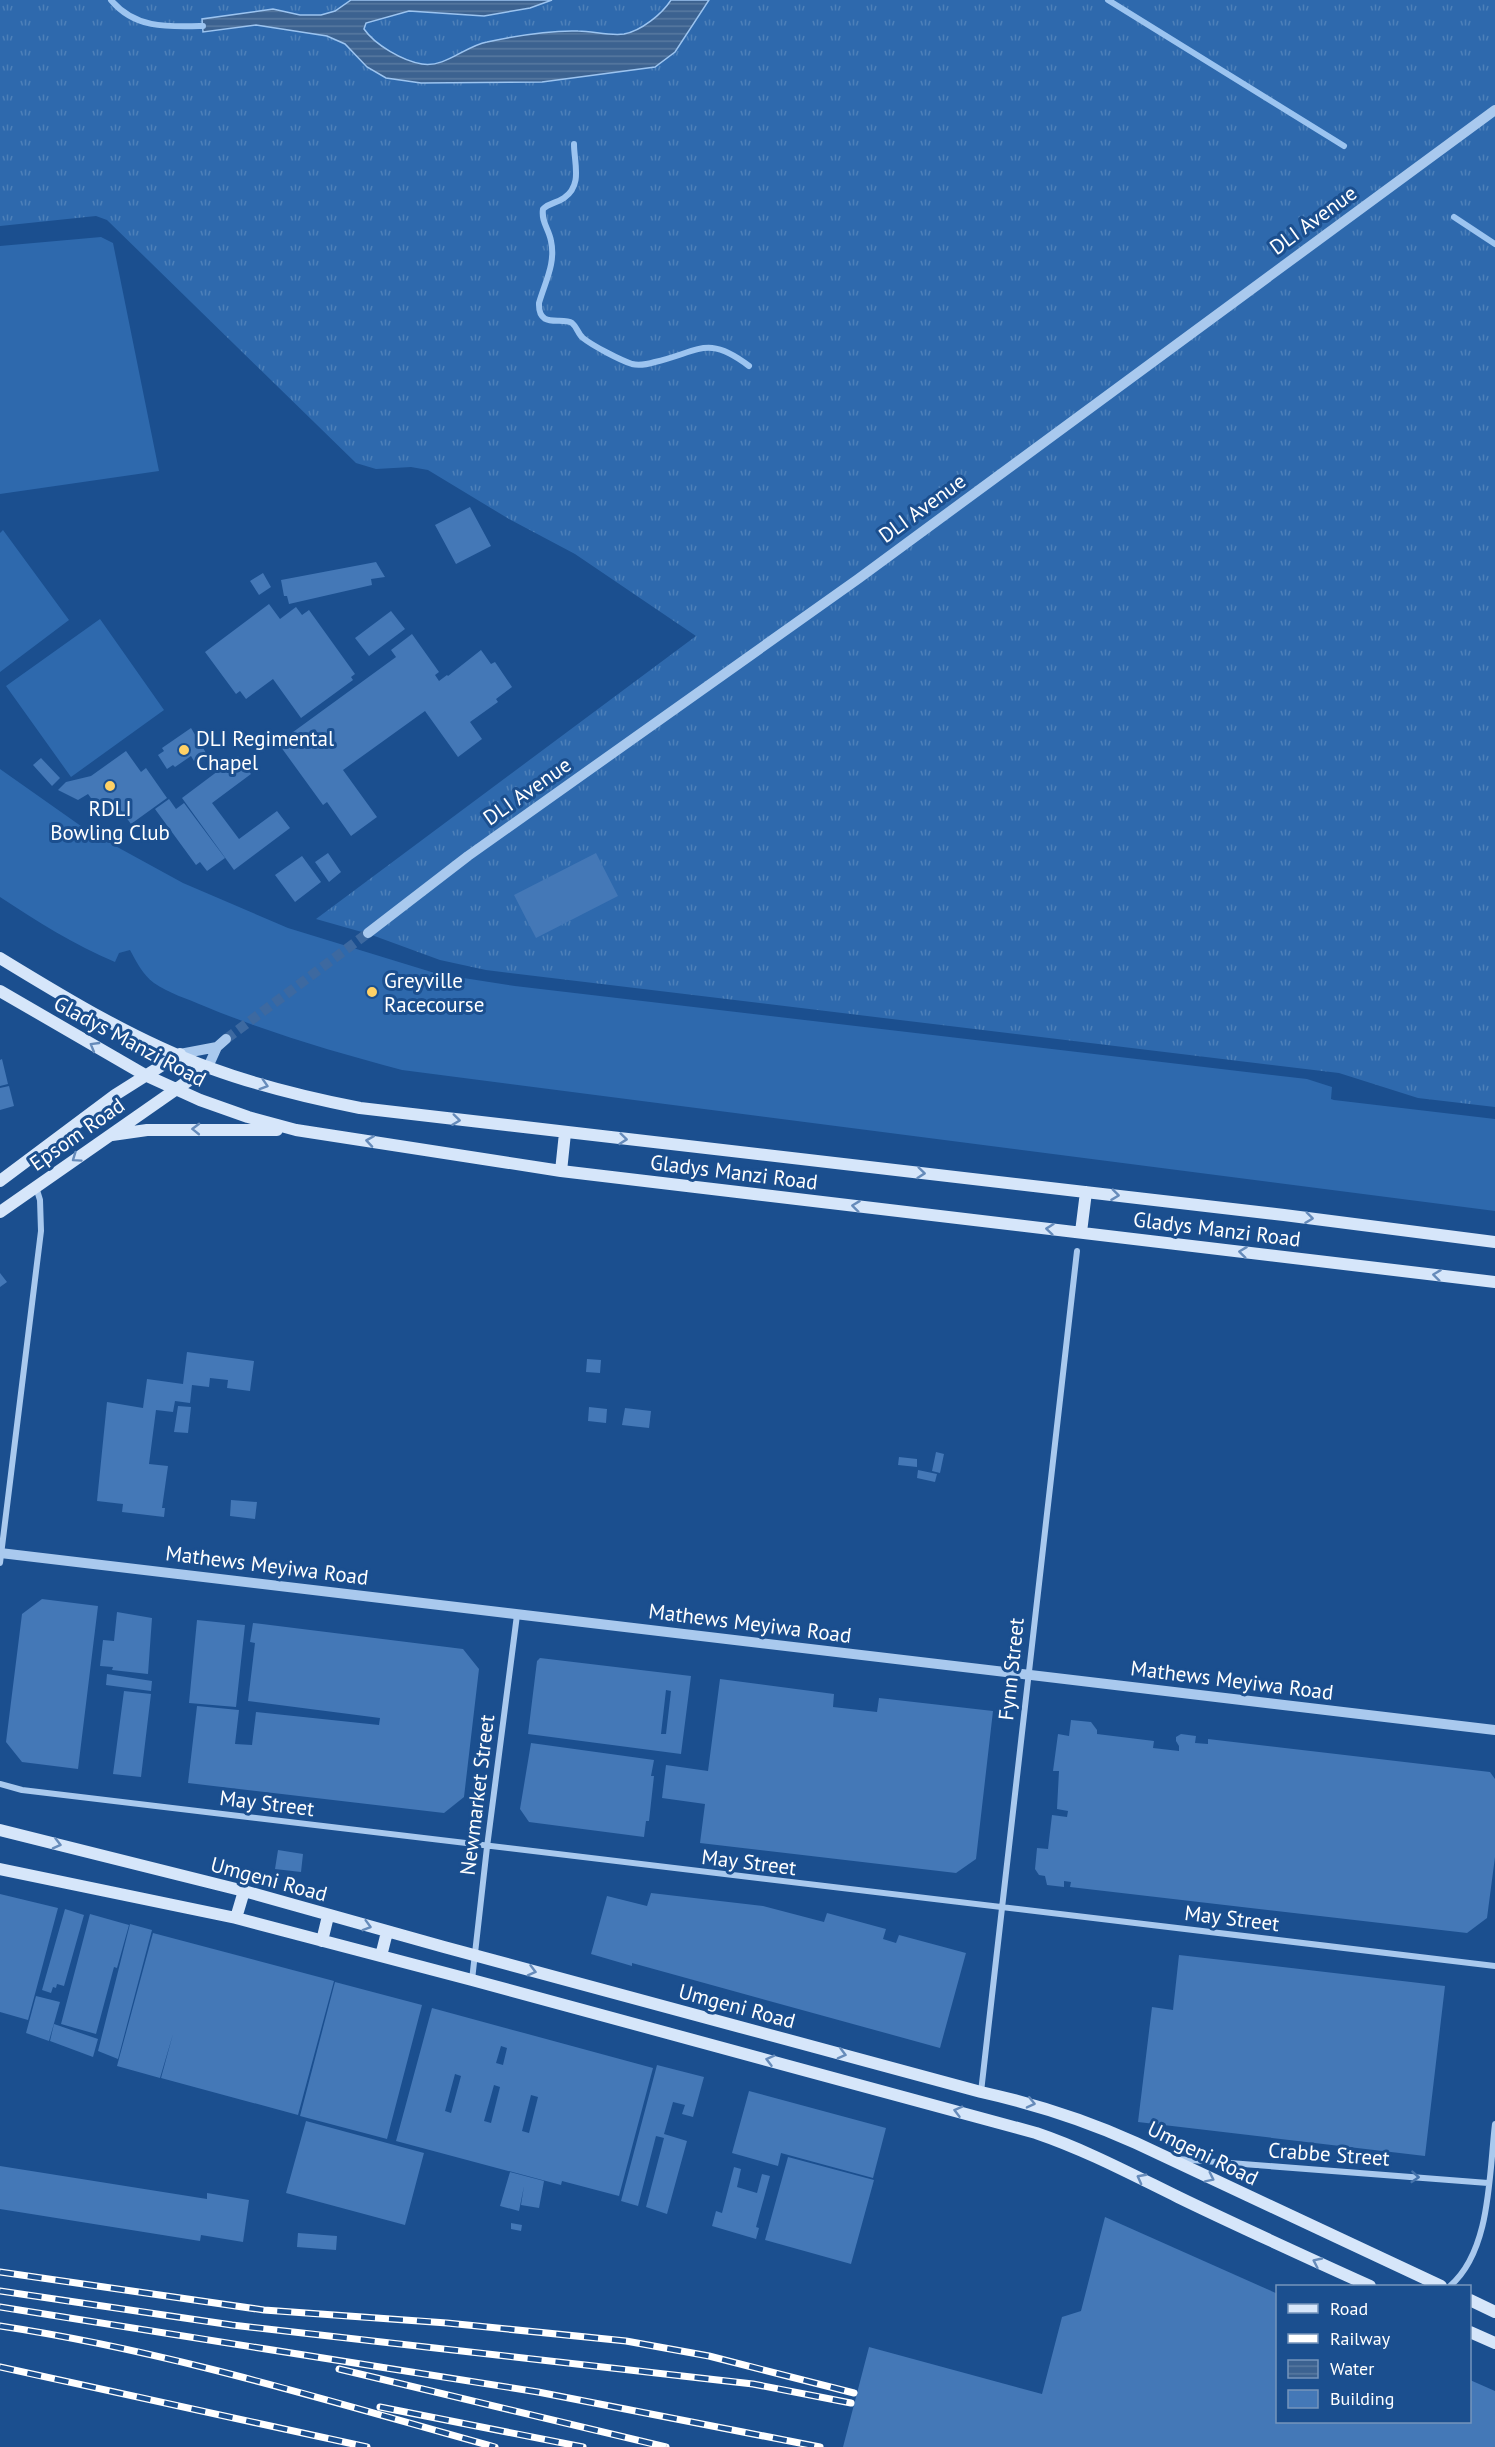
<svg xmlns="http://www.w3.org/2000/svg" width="1495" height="2447" font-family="'PT Sans',sans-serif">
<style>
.grass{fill:url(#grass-tufts)}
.garden{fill:#2e69ad}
.water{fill:url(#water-rules);stroke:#9cc4f0;stroke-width:1.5}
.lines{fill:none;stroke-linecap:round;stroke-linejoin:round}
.stream{stroke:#9cc4f0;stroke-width:6}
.building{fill:#4478b7;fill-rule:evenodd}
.tertiary-tunnel{stroke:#3d69a0;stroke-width:10;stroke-dasharray:10 5;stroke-linecap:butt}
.minor{stroke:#a9c9ee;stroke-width:6}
.tertiary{stroke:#a9c9ee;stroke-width:10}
.secondary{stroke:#d6e6fa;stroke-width:12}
.rail-casing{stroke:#fff;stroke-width:7}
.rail{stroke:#1b4f8f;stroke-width:4.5;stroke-dasharray:14;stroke-linecap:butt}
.oneway{stroke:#668bba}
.oneway2{stroke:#4674ac}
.poi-dot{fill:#ffd166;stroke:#1b4f8f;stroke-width:2}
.labels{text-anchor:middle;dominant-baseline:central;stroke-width:6;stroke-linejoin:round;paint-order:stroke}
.street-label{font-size:21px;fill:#fff;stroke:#1b4f8f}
.poi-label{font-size:21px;fill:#fff;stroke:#1b4f8f;text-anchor:start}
</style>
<defs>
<pattern id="grass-tufts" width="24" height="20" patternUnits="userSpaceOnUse" patternTransform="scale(1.5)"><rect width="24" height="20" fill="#2e69ad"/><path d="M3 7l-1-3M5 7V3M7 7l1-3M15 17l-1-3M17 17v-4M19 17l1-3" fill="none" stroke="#4d80b9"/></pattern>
<pattern id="water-rules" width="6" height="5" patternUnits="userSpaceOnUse" patternTransform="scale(1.5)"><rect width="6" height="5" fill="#3c6290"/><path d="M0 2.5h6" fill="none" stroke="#597aa1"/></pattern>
</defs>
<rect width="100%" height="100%" fill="#1b4f8f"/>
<!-- grass -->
<path class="grass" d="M0,0H1495V1107L1418,1098L1339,1073L486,970L440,960L369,934L316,919L696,636L575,554L509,519L428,470L411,467L376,469L356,463L107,220L96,216L0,226Z"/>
<!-- garden -->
<path class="garden" d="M101,237L113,243L159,471L0,494V246Z
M3,530L69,620L0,672V533Z
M100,619L164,710L71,777L6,686Z
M0,769L88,831L183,883L288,928L438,974L515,986L1307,1079L1332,1087L1331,1099L1334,1100L1495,1119V1211L402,1070C335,1052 269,1033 204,1006C188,999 168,993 154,983C143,975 136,961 130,950L119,953L115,962C74,945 37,921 0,897Z"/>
<!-- water -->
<path class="water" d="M351,0H552L530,8L484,16L409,11L366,23L364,29C375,45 403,61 422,64C445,68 465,46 487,42C515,36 548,30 578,31C593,31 609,36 624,34C641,31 662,14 671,0H709L675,52L655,67L542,82L421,83L386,78L367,67L345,44L327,36L256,25L203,32L202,19L273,9L300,15H321L335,11Z"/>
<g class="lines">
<!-- stream -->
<path class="stream" d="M111,0C135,29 168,27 203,26
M1108,0L1344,146
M574,144C574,163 583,185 564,198C557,203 549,203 543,209C541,222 549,229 551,241C556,263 545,282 539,303C538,330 562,316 572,323C577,327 578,334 583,338C593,346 620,360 632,364C640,366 648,364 655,362C699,352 707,334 749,366
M1454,217L1495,244"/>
</g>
<!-- building -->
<path class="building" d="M470,507L491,546L456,564L435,525Z
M376,562L385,577L371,579L372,585L289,604L287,596H284L281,580Z
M263,573L271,587L259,595L250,581Z
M269,604L280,619L296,607L302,615L309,610L355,674L351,677L353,680L301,718L273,679L246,699L240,691L236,694L205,652Z
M391,611L405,629L369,656L355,638Z
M412,634L439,672L435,675L439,681L447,675L448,676L481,650L491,664L495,662L512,687L496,699L498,702L470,722L482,739L458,757L425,711L343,770L377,817L351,836L327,802L323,805L278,743L396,657L391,650Z
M191,728L206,753L194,761L191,756L175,767L173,765L167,769L158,755L164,751L162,748Z
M126,751L141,772L146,768L167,798L131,824L115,802L101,812L88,794L78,800L58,790L66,782L91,776Z
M238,756L251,774L212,803L239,839L277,811L290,828L234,870L182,798Z
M41,758L60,778L52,786L33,765Z
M169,799L176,809L184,803L225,858L207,871L200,862L196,865L155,809Z
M328,853L341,872L329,882L315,862Z
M596,853L618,896L536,938L514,895Z
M302,856L321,882L295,902L275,875Z
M2,1059L8,1084L0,1086V1060Z
M9,1086L14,1106L0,1110V1088Z
M0,1273L7,1282L0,1287Z
M187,1352L254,1361L250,1391L227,1388L228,1380L210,1378L209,1387L192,1385L190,1403L175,1401L173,1412L156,1410L149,1464L168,1466L162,1508H165L164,1517L122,1512L123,1504L97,1501L107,1402L143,1408L147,1379L183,1384Z
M587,1359L601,1360L600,1373L586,1372Z
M178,1406L191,1407L188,1433L174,1432Z
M589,1407L607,1409L606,1423L588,1421Z
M625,1408L651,1411L649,1428L622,1425Z
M936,1452L944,1454L940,1473L932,1471Z
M899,1457L917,1459V1467L898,1465Z
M918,1470L937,1474L935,1482L917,1478Z
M231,1500L257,1502L255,1519L230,1516Z
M42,1599L98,1606L78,1769L22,1762L6,1742L22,1614Z
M117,1612L152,1618L148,1674L112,1670L113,1667L100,1666L103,1640L114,1641Z
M197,1620L245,1625L236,1707L189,1703Z
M253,1623L463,1649L479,1669L464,1797L444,1813L188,1783L197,1706L239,1710L235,1744L252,1745L256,1712L379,1725L380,1718L248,1701L255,1643L250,1642Z
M540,1658L691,1676L681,1754L528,1734L537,1661ZM666,1690L671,1691L666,1734H661Z
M107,1674L152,1681L151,1691L106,1685Z
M720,1679L834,1694L833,1707L877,1712L879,1698L993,1711L976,1859L956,1873L700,1843L705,1804L662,1798L666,1765L708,1771Z
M124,1691L151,1694L141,1777L113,1774Z
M1071,1720L1091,1722L1097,1730V1734L1154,1741L1153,1748L1179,1751V1746L1176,1741V1737L1181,1734L1196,1736L1195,1743L1208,1744V1739L1490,1772L1495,1779V1857L1487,1918L1467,1933L1070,1887L1071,1882L1064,1881V1887L1047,1885L1045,1876L1039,1875L1035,1869L1037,1848L1048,1849L1052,1815L1067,1817L1068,1811L1057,1809L1059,1771H1053L1058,1734L1069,1736Z
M531,1743L654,1760L651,1776H654L649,1821H646L644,1837L529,1822L520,1809Z
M278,1850L303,1854L301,1872L275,1869Z
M651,1893L763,1906L824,1922L827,1913L886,1929L883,1939L896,1943L899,1935L966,1953L940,2048L632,1963V1966L591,1954L607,1896L647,1906Z
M0,1894L58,1908L28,2020L0,2012Z
M65,1909L84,1915L64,1986L57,1984L56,1988L53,1987L51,1993L42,1990Z
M90,1914L129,1925L117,1968L114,1967L96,2034L61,2024Z
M130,1924L152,1930L118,2059L98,2051Z
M153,1933L334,1981L298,2115L161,2078L173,2034L160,2078L117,2066Z
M1179,1955L1445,1986L1425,2156L1138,2122L1152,2007L1173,2010Z
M335,1982L422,2005L387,2139L300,2116Z
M36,1996L60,2002L49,2041L26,2033Z
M432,2008L653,2068L619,2196L562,2181L561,2185L396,2141ZM501,2046L507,2048L503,2065L496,2063ZM455,2074L461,2076L451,2113L445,2111ZM494,2085L500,2087L491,2123L484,2121ZM531,2095L538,2097L529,2133L522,2131Z
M54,2024L98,2039L93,2057L50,2041Z
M657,2065L704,2077L693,2117L682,2114L685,2105L673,2102L664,2134L687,2141L667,2214L646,2207L664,2138L656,2136L638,2206L621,2201Z
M749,2091L886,2128L873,2178L781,2153L778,2166L732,2153Z
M306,2121L424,2153L405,2225L286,2193Z
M788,2157L874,2180L851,2264L765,2240Z
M0,2166L207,2199V2193L249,2200L243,2242L201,2235L200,2241L0,2209Z
M734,2167L741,2169L737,2187L757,2193L762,2174L770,2176L756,2227L759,2228L756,2239L712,2226L716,2211L722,2213Z
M510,2172L544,2181L539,2208L521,2205L524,2186L519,2211L500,2206Z
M1105,2217L1278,2294V2422H1470V2380L1495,2391V2447H843L869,2347L1042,2394L1062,2317L1081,2311Z
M511,2223L522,2225L521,2231L511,2229Z
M298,2233L337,2236L336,2250L297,2247Z"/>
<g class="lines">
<!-- tertiary-tunnel -->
<path class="tertiary-tunnel" d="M226,1039L368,933"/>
<!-- minor -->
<path class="minor" d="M0,1563L41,1231L40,1200L36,1187
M0,1784L22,1790L1495,1966
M472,1980L487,1847L517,1615
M981,2092L1077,1251
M1178,2159L1488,2183
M1450,2286C1491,2251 1489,2174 1495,2124"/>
<!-- tertiary -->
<path class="tertiary" d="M368,933L468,856L858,579L1495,110
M180,1054L217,1047
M208,1067L217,1047L226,1039
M0,1553L1495,1730"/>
<!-- secondary -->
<path class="secondary" d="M0,958C67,999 136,1041 210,1068C259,1086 309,1098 360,1108L1284,1215L1495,1242
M0,991L145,1075L200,1100L248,1117L296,1130L561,1171L1495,1282
M112,1135L147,1130H277
M561,1171L565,1133
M0,1181L115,1095L180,1054
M0,1212L208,1067
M1081,1232L1086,1192
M0,1830L244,1891L444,1947L981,2092C1035,2104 1085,2120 1136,2143L1441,2286
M0,1869L236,1918L472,1980L1036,2133C1086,2150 1131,2174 1178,2197C1242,2228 1306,2257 1370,2286
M236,1918L244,1891
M322,1941L328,1916
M381,1956L387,1932
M1470,2300L1495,2312
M1470,2332L1495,2343"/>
<defs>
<path id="rail" d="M0,2272L264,2310L447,2323L626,2341L709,2356L854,2393
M0,2291L232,2325L753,2384L851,2403
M0,2307L538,2392L820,2447
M0,2326C168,2351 332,2402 495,2447
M0,2367L367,2447
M339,2369L666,2447
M380,2407L583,2447"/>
</defs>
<!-- rail casing -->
<use href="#rail" class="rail-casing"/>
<!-- rail -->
<use href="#rail" class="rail"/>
</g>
<!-- one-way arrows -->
<defs><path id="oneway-chevron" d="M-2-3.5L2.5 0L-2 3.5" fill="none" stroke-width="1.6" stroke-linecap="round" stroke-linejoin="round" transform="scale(1.5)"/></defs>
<g class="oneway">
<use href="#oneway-chevron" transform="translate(94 1046) rotate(-150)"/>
<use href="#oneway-chevron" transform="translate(264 1085) rotate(17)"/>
<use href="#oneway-chevron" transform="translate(456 1120) rotate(7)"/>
<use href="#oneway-chevron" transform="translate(196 1129) rotate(-179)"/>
<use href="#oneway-chevron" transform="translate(623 1139) rotate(6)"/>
<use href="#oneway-chevron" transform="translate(370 1141) rotate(-171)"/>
<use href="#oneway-chevron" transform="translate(76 1158) rotate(145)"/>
<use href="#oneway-chevron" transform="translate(921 1173) rotate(6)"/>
<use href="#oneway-chevron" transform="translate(1115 1195) rotate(7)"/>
<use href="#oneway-chevron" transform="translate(856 1206) rotate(-173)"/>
<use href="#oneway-chevron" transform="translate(1309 1218) rotate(7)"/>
<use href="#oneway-chevron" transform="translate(1050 1229) rotate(-174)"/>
<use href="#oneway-chevron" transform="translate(1243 1252) rotate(-173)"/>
<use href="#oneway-chevron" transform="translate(1437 1275) rotate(-173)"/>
<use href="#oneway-chevron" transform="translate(57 1844) rotate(14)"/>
<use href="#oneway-chevron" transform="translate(367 1926) rotate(16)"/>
<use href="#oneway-chevron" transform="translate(532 1971) rotate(15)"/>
<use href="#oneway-chevron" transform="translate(842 2054) rotate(15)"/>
<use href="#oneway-chevron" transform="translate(770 2060) rotate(-165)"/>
<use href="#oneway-chevron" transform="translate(1031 2103) rotate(13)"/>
<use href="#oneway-chevron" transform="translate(958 2111) rotate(-165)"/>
<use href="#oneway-chevron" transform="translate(1141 2178) rotate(-152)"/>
<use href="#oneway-chevron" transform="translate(1210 2178) rotate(26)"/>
<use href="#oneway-chevron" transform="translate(1317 2262) rotate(-155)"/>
</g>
<use class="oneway2" href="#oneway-chevron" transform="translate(1415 2177) rotate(4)"/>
<!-- markers -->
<g class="poi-dot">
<circle cx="184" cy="750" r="6"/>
<circle cx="110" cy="786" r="6"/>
<circle cx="372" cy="992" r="6"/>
</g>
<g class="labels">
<!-- street labels -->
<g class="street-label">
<text transform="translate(1313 220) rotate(-36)">DLI Avenue</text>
<text transform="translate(922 508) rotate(-36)">DLI Avenue</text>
<text transform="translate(527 791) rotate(-35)">DLI Avenue</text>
<text transform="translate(130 1041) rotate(28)">Gladys Manzi Road</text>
<text transform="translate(77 1134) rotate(-35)">Epsom Road</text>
<text transform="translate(734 1172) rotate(7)">Gladys Manzi Road</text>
<text transform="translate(1217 1229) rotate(7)">Gladys Manzi Road</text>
<text transform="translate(267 1565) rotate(7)">Mathews Meyiwa Road</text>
<text transform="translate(750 1623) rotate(7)">Mathews Meyiwa Road</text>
<text transform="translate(1011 1669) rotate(-84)">Fynn Street</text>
<text transform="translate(1232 1680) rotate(7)">Mathews Meyiwa Road</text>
<text transform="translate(477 1795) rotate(-83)">Newmarket Street</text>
<text transform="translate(267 1803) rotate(7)">May Street</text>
<text transform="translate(749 1862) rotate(7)">May Street</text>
<text transform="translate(269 1879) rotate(15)">Umgeni Road</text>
<text transform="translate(1232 1918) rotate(7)">May Street</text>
<text transform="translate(737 2006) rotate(15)">Umgeni Road</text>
<text transform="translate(1203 2153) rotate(26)">Umgeni Road</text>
<text transform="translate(1329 2154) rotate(4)">Crabbe Street</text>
</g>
<!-- poi labels -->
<g class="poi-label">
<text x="196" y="738">DLI Regimental<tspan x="196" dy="24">Chapel</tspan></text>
<text x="110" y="808" text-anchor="middle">RDLI<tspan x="110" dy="24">Bowling Club</tspan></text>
<text x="384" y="980">Greyville<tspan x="384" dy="24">Racecourse</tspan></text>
</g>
</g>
<!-- legend -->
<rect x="1276" y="2285" width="195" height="138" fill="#1b4f8f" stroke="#7695bc" stroke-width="1.5"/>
<rect x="1288" y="2304" width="30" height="9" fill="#d6e6fa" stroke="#7695bc" stroke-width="1.5"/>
<text x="1330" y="2315" font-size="18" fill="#ffffff">Road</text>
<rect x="1288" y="2334" width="30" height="9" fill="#ffffff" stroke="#7695bc" stroke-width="1.5"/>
<text x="1330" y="2345" font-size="18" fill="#ffffff">Railway</text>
<rect x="1288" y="2360" width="30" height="18" fill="url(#water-rules)" stroke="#7695bc" stroke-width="1.5"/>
<text x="1330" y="2375" font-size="18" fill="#ffffff">Water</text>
<rect x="1288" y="2390" width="30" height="18" fill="#4478b7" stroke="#7695bc" stroke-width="1.5"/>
<text x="1330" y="2405" font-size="18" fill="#ffffff">Building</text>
</svg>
